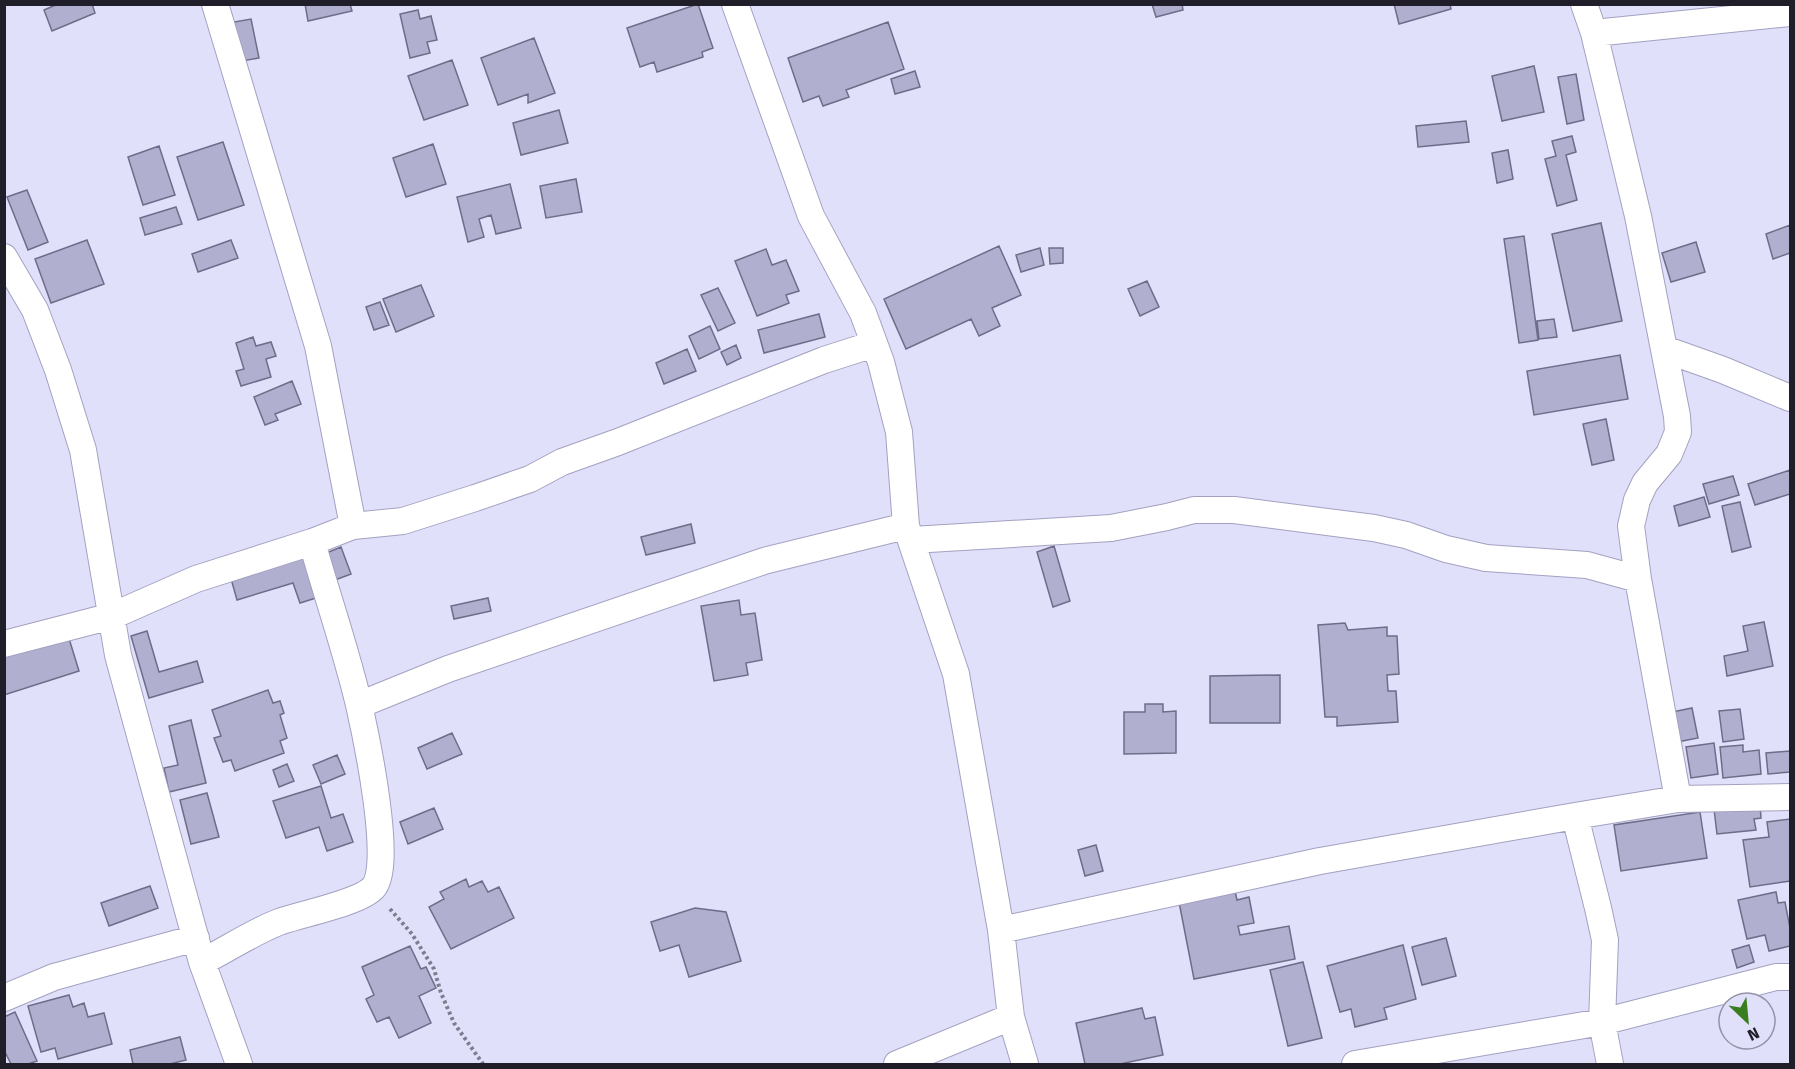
<svg xmlns="http://www.w3.org/2000/svg" width="1795" height="1069" font-family="'Fira Sans',sans-serif">
<style>
.building{fill:#b1afcf;stroke:#6f6c89;stroke-width:1.5}
.lines{fill:none;stroke-linecap:round;stroke-linejoin:round}
.street-casing{stroke:#a3a1c1;stroke-width:28}
.path{stroke:#7e7d8f;stroke-width:4;stroke-dasharray:3 3;stroke-linecap:butt}
.street{stroke:#fff;stroke-width:26}
</style>
<rect width="100%" height="100%" fill="#e1e0fa"/>
<!-- building -->
<path class="building" d="M58,4H92L95,13L52,31L44,10Z
M305,4H350L352,11L308,21Z
M698,4L713,48L702,52L703,57L657,72L654,62L640,67L627,28Z
M1152,4H1182L1183,10L1156,17Z
M1394,4H1450L1451,9L1399,24Z
M418,10L420,19L431,16L437,40L427,42L430,53L410,58L400,14Z
M251,19L259,58L242,61L234,22Z
M888,22L904,69L846,90L849,97L823,106L819,96L803,102L788,58Z
M534,38L555,93L528,103V94L498,105L481,58Z
M452,60L468,105L424,120L408,76Z
M1534,66L1544,112L1502,121L1492,76Z
M915,71L920,87L895,94L891,79Z
M1576,74L1584,120L1567,124L1558,77Z
M559,110L568,143L521,155L513,123Z
M1466,121L1469,142L1418,147L1416,126Z
M1572,136L1576,152L1566,155L1577,200L1557,206L1545,159L1556,156L1552,141Z
M223,142L244,205L198,220L177,157Z
M433,144L446,184L406,197L393,158Z
M159,146L175,195L143,205L128,157Z
M1508,150L1513,179L1497,183L1492,153Z
M576,179L582,212L546,218L540,186Z
M510,184L521,228L496,234L491,215L479,219L484,237L468,242L457,197Z
M27,190L48,242L28,250L7,197Z
M176,207L182,224L145,235L140,218Z
M1601,223L1622,321L1573,331L1552,234Z
M1790,225V253L1773,259L1766,234Z
M1524,236L1538,340L1519,343L1504,239Z
M87,240L104,284L51,303L35,259Z
M231,240L238,258L198,272L192,254Z
M1696,242L1705,272L1671,282L1662,253Z
M999,246L1021,295L992,308L1000,326L979,336L971,319L906,349L884,299Z
M1040,248L1044,265L1021,272L1016,255Z
M1049,248H1063V263L1050,264Z
M766,249L772,265L786,260L799,291L786,295L789,303L757,316L735,261Z
M1147,281L1159,307L1140,316L1128,289Z
M421,285L434,316L396,332L383,299Z
M718,288L735,323L718,331L701,295Z
M380,302L389,325L374,330L366,307Z
M819,314L825,337L764,353L758,330Z
M1554,319L1557,337L1539,339L1537,321Z
M710,326L720,349L699,359L689,336Z
M253,337L256,346L271,342L276,356L266,359L271,377L241,386L236,371L244,369L236,343Z
M736,345L741,358L727,365L721,352Z
M687,349L696,371L664,384L656,363Z
M1620,355L1628,399L1534,415L1527,371Z
M292,381L301,404L275,414L278,420L265,425L254,397Z
M1606,419L1614,460L1592,465L1583,424Z
M1790,470V494L1755,505L1748,484Z
M1733,476L1739,495L1709,504L1703,484Z
M1704,497L1710,517L1679,526L1674,506Z
M1740,502L1751,547L1732,552L1722,506Z
M691,524L695,543L646,555L641,537Z
M1054,546L1070,601L1053,607L1037,552Z
M341,547L351,574L335,580L324,554Z
M302,553L316,598L300,603L293,583L237,600L230,575Z
M488,598L491,611L454,619L451,606Z
M739,600L741,615L755,613L762,660L746,663L748,675L714,681L701,606Z
M1764,622L1773,666L1727,676L1724,656L1748,651L1743,626Z
M1345,623L1348,630L1387,627V636H1397L1399,674L1387,675L1388,691H1396L1398,722L1337,726V717H1325L1318,625Z
M147,631L159,672L197,661L203,682L149,698L131,636Z
M67,632L79,671L4,695V652Z
M1280,675V723H1210V676Z
M268,690L273,703L280,701L284,713L280,715L287,738L280,741L284,753L235,771L231,760L223,762L214,738L221,736L212,710Z
M1145,704H1163V712L1176,711V753L1124,754V712H1145Z
M1692,708L1698,738L1677,742L1672,712Z
M1740,709L1744,739L1723,742L1719,711Z
M191,720L206,783L169,792L164,768L178,765L169,726Z
M452,733L462,754L427,769L418,748Z
M1714,743L1718,774L1691,778L1686,747Z
M1743,745V752L1759,750L1761,774L1723,778L1720,747Z
M1790,751V772L1768,774L1766,753Z
M337,755L345,774L321,784L313,765Z
M287,764L294,781L279,787L273,770Z
M321,786L331,818L343,814L353,842L327,851L319,827L286,838L273,801Z
M207,793L219,837L191,844L180,800Z
M1760,804L1761,818L1754,819L1756,830L1717,834L1714,809Z
M434,808L443,829L408,844L400,822Z
M1700,812L1707,858L1621,871L1614,825Z
M1790,819V881L1750,887L1743,840L1769,837L1767,822Z
M1096,845L1103,871L1085,876L1078,850Z
M466,879L469,887L482,881L488,892L499,887L514,918L451,949L429,907L444,899L440,892Z
M150,886L158,908L109,926L101,903Z
M1235,891L1237,900L1249,897L1254,923L1238,926L1240,935L1289,926L1295,959L1194,979L1179,902Z
M1776,892L1778,903L1785,902L1790,928V946L1769,951L1765,935L1747,939L1738,900Z
M695,908L726,912L741,961L689,977L679,945L660,951L651,922Z
M1446,938L1456,976L1422,985L1412,947Z
M1403,945L1416,999L1384,1008L1387,1019L1355,1027L1351,1009L1340,1012L1327,966Z
M1749,945L1754,962L1737,968L1732,950Z
M410,946L421,969L426,967L436,988L419,996L431,1023L399,1038L389,1017L377,1022L366,999L374,995L362,967Z
M1303,962L1322,1038L1288,1046L1270,970Z
M69,995L73,1007L84,1003L88,1017L104,1013L112,1044L58,1059L55,1048L41,1052L28,1006Z
M1142,1008L1145,1019L1155,1017L1163,1055L1120,1064H1085L1076,1023Z
M15,1012L37,1061L28,1064H11L4,1050V1017Z
M180,1037L186,1060L170,1064H133L130,1050Z"/>
<g class="lines">
<defs>
<path id="street" d="M215,4L318,346L353,526
M735,4L811,216L863,313L881,362L899,432L906,526L956,674L1001,930L1011,1017L1025,1064
M1584,4L1594,33L1638,216L1677,416L1678,432L1669,454L1645,483L1637,500L1631,526L1638,579L1678,799
M1594,33L1790,13
M4,257L35,310L58,370L83,450L118,655L202,962L239,1064
M1664,349L1723,370L1790,398
M912,540L1111,528L1167,517L1194,510H1234L1374,528L1406,535L1446,549L1486,558L1587,565L1638,579
M4,644L112,616L196,579L312,542L353,526L403,521L475,498L530,479L562,462L618,442L824,360L874,344
M359,705L448,669L764,561L906,526
M1575,816L1598,908L1605,940L1602,1022L1610,1064
M1001,930L1320,861L1575,816L1678,799L1790,797
M202,962C226,950 255,931 279,922C301,914 359,903 373,888C394,867 366,736 359,705C346,650 327,596 312,542
M4,998L54,977L196,938
M897,1064L1011,1017
M1355,1064L1602,1022L1776,977H1790"/>
</defs>
<!-- street casing -->
<use href="#street" class="street-casing"/>
<!-- path -->
<path class="path" d="M390,909L412,934L434,969L441,993L454,1023L483,1064"/>
<!-- street -->
<use href="#street" class="street"/>
</g>
<!-- border -->
<rect width="1795" height="1069" fill="none" stroke="#1f1e29" stroke-width="12"/>
<!-- north arrow -->
<g transform="translate(1747 1021) rotate(154)"><circle r="28" fill="#e1e0fa" stroke="#9392a6" stroke-width="1.5"/>
<path d="M0-4.5L10 22L0 15L-10 22Z" fill="#3a7d1f"/>
<text y="-9" font-size="16" font-weight="bold" text-anchor="middle" fill="#1f1e29">N</text>
</g>
</svg>
